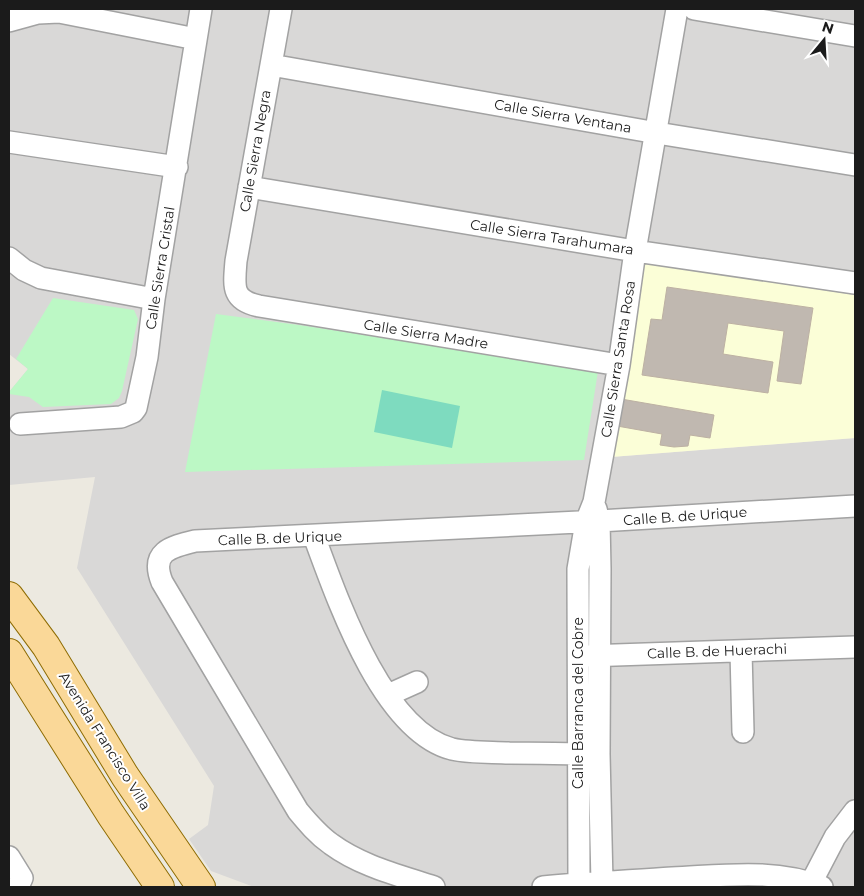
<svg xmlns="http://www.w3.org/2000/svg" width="864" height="896" font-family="Montserrat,sans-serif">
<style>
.residential{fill:#d9d8d7}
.education{fill:#fbfed7}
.park{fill:#bcf8c5}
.pitch{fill:#7edbbf}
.building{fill:#c0b8b0;stroke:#bdb1a3}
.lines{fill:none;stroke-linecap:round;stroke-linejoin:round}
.minor-casing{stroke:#a2a2a2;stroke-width:24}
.major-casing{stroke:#8e6c03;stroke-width:30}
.minor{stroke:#fff;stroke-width:21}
.major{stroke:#fad898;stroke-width:28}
.labels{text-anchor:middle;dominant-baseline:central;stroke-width:4;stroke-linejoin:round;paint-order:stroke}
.street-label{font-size:14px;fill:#1b1b1b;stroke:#fff}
</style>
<rect width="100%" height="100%" fill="#ece9e0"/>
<!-- residential -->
<path class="residential" d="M9,9H855V295L643,263L611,457L855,438V887H254L211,871L189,839L208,825L214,786L77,568L95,477L9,485V392L28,369L9,354Z"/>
<!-- education -->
<path class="education" d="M643,263L855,295V438L611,457Z"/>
<!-- park -->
<path class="park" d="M53,298L134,310L138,319L122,391L119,398L111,404L43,407L29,397L9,394V392L28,369L16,359Z
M216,314L306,326L598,371L584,460L185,472Z"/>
<!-- pitch -->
<path class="pitch" d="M382,390L460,406L452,448L374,432Z"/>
<!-- building -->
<path class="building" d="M667,287L813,308L801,384L777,381L784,331L728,323L723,354L773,362L768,393L642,375L651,319L662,320Z
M621,399L714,415L710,438L690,435L688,446L674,447L660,445L662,434L617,426Z"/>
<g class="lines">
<defs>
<path id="minor" d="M281,9L236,261C234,286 231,300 259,306L619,365
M694,9L855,36
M9,21L38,13L59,12L196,39
M271,65L657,133L855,165
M9,142L177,167
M249,187L635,251L855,283
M9,258L24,270L41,278L154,299
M20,424L121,417L133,412L136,408L147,357L154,299L201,9
M596,509L599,521L600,569L599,754L602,882
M314,536C337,598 382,731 452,749C470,753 490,752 509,753C539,753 569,754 599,754
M741,651L743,732
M586,656L855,647
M388,695L417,682
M9,857L22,878L18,887
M811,883L835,837L855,811
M579,884L578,569L586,522L594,502L619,365L635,251L677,9
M434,887C398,875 361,866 331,844C318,835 308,823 298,811L162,582C150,552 170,547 195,541L599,521L855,506
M543,887C586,883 629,881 672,878C721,876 775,868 822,887"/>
<path id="major" d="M9,596L46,646L125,776L201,887
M9,653L111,815L160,887"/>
</defs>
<!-- minor casing -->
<use href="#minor" class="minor-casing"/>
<!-- major casing -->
<use href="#major" class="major-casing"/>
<!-- minor -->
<use href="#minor" class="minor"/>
<!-- major -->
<use href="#major" class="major"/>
</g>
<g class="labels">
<!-- street labels -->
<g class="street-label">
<text transform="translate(563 116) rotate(10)">Calle Sierra Ventana</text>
<text transform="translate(255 151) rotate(-80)">Calle Sierra Negra</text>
<text transform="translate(552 237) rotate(9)">Calle Sierra Tarahumara</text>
<text transform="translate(160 268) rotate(-81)">Calle Sierra Cristal</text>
<text transform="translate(426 334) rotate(9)">Calle Sierra Madre</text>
<text transform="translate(618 359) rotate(-81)">Calle Sierra Santa Rosa</text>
<text transform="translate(685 516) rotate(-4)">Calle B. de Urique</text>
<text transform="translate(280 538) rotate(-2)">Calle B. de Urique</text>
<text transform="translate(717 651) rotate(-2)">Calle B. de Huerachi</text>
<text transform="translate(578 703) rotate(-90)">Calle Barranca del Cobre</text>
<text transform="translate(105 741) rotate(58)">Avenida Francisco Villa</text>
</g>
</g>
<!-- border -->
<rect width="864" height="896" fill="none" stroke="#1b1b1b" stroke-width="20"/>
<!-- north arrow -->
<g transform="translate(824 40) rotate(18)" stroke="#ffffff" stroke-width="4" paint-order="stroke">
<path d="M0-4L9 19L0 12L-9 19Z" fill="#1b1b1b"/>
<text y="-8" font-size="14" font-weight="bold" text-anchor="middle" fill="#1b1b1b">N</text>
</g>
</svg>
